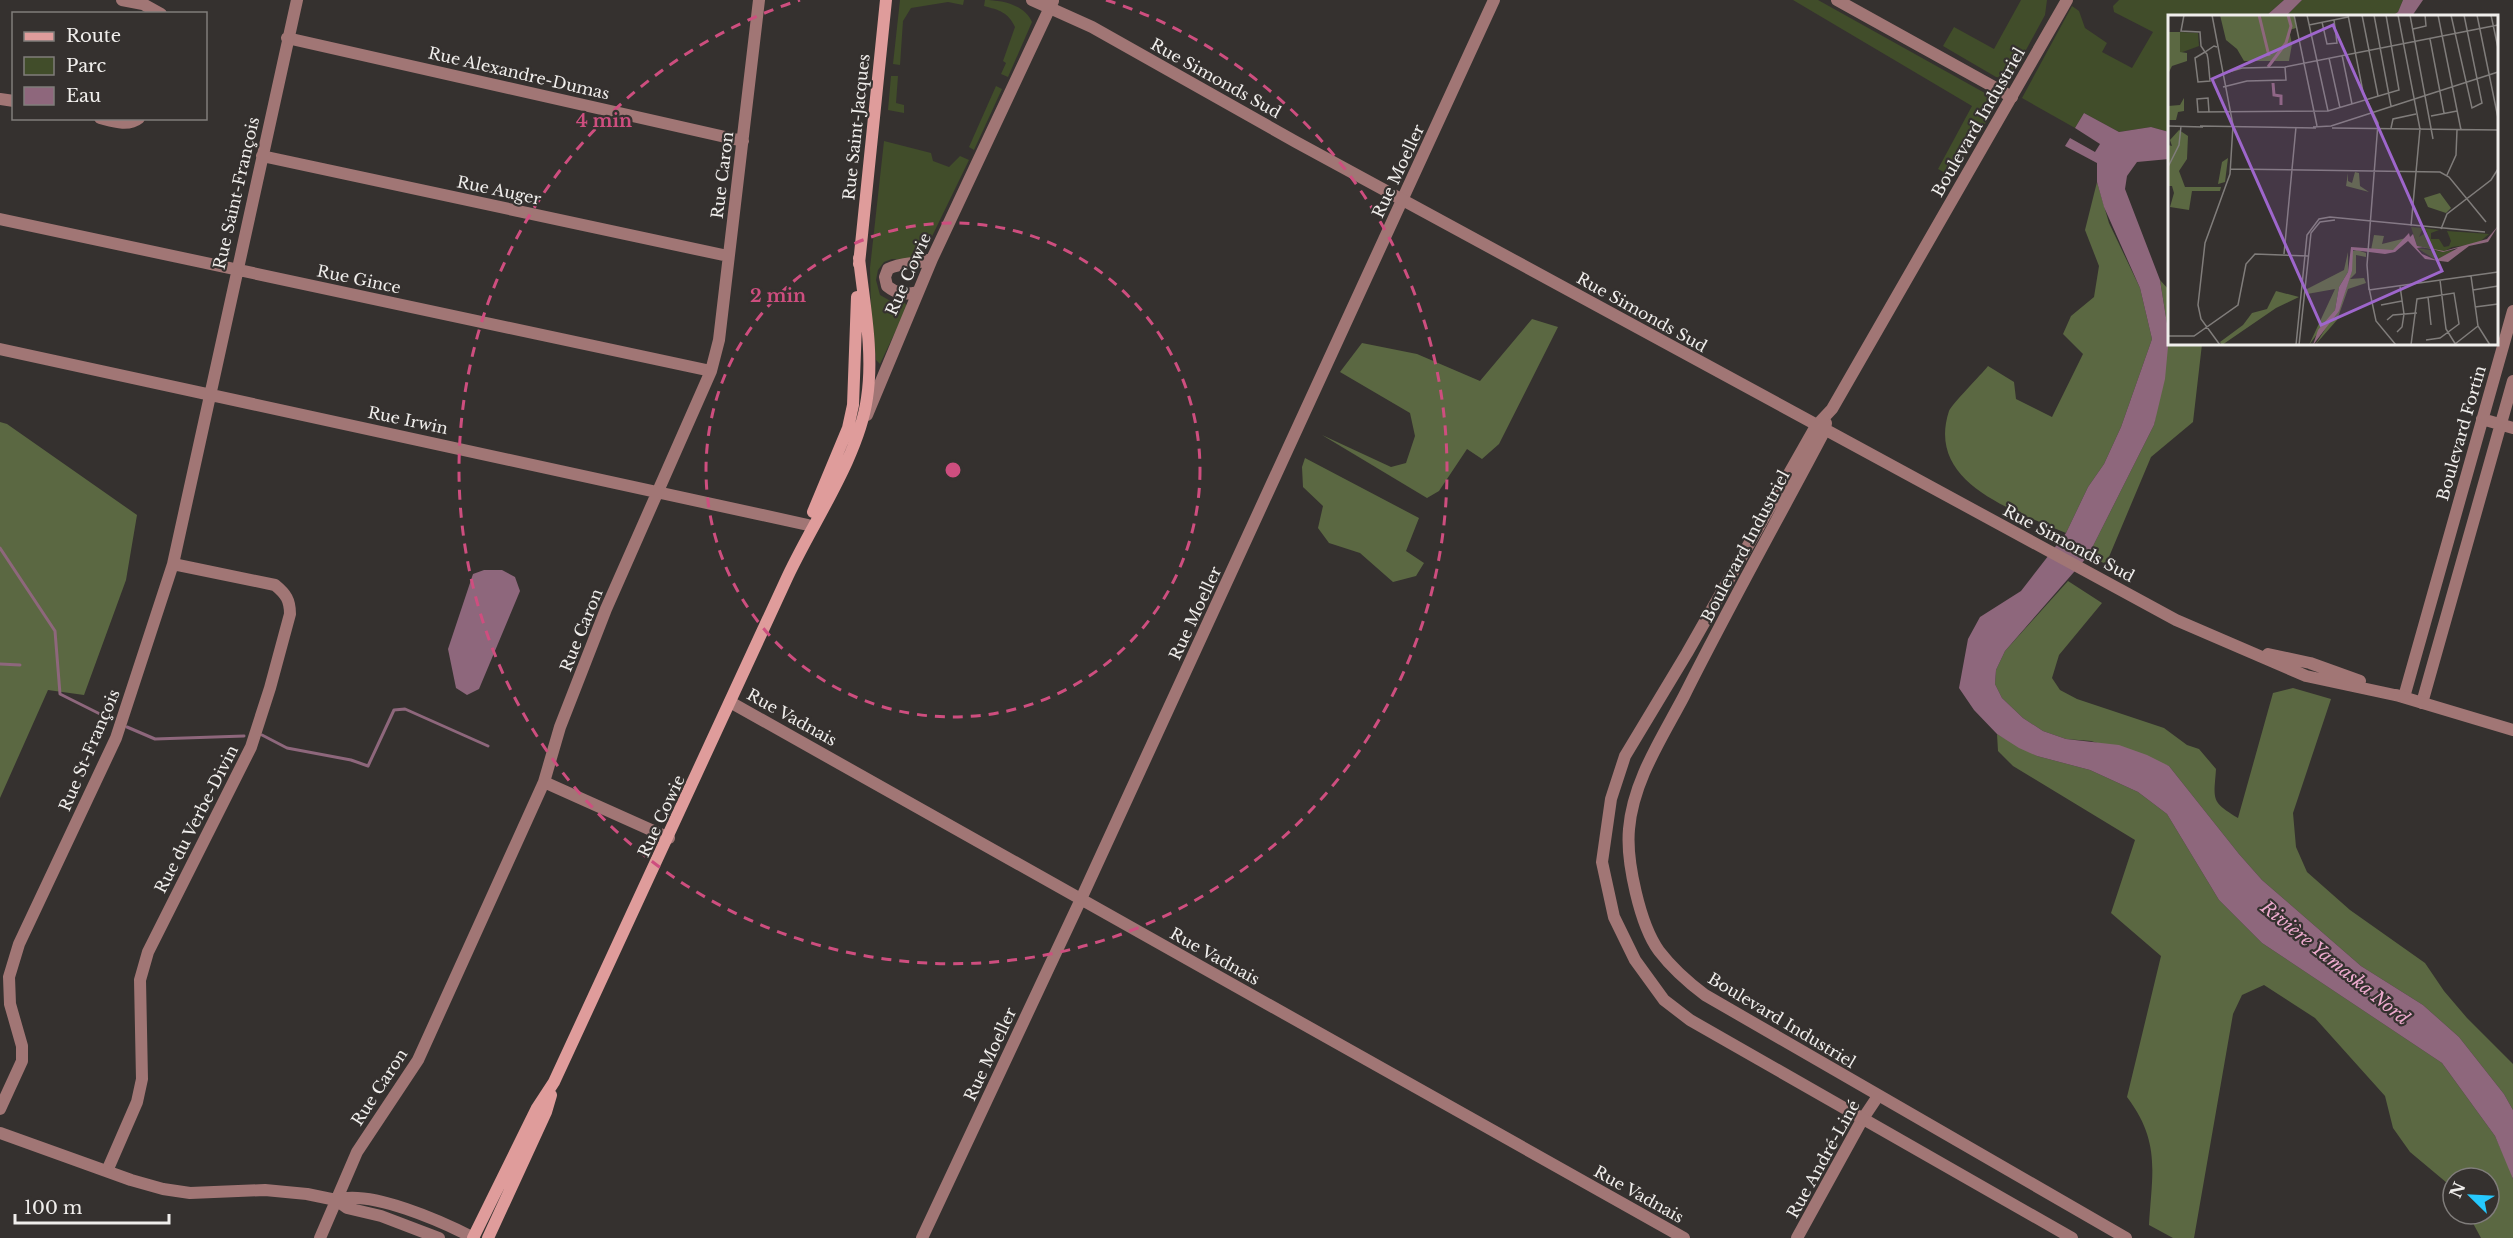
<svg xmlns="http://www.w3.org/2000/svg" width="2513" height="1238" font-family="'Libre Baskerville',serif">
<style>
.green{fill:#414d2a}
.forest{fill:#5b6842}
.water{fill:#8e677c}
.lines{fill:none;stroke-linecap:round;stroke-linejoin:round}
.stream{stroke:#8e677c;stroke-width:3}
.minor{stroke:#a17675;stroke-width:12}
.tertiary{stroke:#a17675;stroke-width:12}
.secondary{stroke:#df9c9b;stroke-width:12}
.ring{fill:none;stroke:#ce4e7f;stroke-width:3;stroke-dasharray:10 8}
.labels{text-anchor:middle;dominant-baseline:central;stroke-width:4.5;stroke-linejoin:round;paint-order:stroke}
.street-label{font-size:16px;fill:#f0eeec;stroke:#35312f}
.water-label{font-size:18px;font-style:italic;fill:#ecaacd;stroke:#35312f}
.inset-river{fill:none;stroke:#8e677c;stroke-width:3}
.inset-road{fill:none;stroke:#807d7b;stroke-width:1.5}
.view{fill:#9e66cc;fill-opacity:0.15;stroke:#9e66cc;stroke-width:3}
.inset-edge{fill:none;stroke:#f0eeec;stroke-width:3}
.centre{fill:#ce4e7f;stroke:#35312f;stroke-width:3}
.ring-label{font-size:18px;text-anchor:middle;font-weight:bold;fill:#ce4e7f;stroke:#35312f;stroke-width:4.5;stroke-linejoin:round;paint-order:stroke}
</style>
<rect width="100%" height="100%" fill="#35312f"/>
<!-- green -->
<path class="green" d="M900,0H964L963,5L948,2L911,8L903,21L900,65L893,64Z
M985,0C1002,0 1025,5 1032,22L1008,77L1001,74L1006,63L1003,61L1015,27C1008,12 999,10 984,6Z
M1793,0H1818L1992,97L1994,107L1991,114L1953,177L1938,169L1972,106Z
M2021,0H2047L2045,15L2014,72C2008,77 2004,79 1996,77L1943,46L1954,27L1994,49Z
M2119,0H2284L2266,16H2170L2169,132L2151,127L2119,132L2084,113L2075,128L2022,98L2072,6L2079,11L2085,28L2107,43L2102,52L2132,68L2153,32L2114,12L2113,6Z
M2302,0H2403L2398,12L2392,16H2286Z
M891,76H898L896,103L904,105V113L888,110Z
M996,86L1002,89L974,150L969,147Z
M884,141L931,153L933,161L949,167L960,156L969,160L923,255L909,260L892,259L884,262L878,270L876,280L880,295L894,303H905L907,307L880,364L876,360L871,310L870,268Z"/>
<!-- forest -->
<path class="forest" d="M2097,182L2109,223L2140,288L2152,339L2121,427L2104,464L2088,487L2066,533C2016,511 1925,484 1949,411C1952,404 1981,375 1988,366L2014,382L2016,399L2052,417L2083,354L2063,334L2071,316L2094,297L2099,266L2085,230Z
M2160,280L2169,290L2170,344H2202L2193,422L2151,457L2106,564L2088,556L2154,425L2169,336Z
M1532,319L1558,327L1499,444L1482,459L1467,449L1439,491L1427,498L1322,435L1391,467L1406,463L1415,436L1410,413L1340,372L1362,343L1417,354L1480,381Z
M0,422L7,424L137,515L126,580L84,695L48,690L0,798Z
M1305,458L1419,518L1406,551L1424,563L1416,576L1393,582L1360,553L1329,543L1318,528L1323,506L1303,487L1302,467Z
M2068,581L2102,603L2059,655L2052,678L2060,690L2077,699L2164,728L2187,745L2199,749L2216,769C2214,800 2210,801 2238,818L2273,693L2293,688L2331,699L2293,813L2296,847L2307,872L2350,910L2425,963L2444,991L2467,1018L2513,1064V1110L2504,1094L2459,1037L2423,1005L2361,966L2262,880L2239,854L2169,766L2091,741L2066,739L2043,731L2023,718L2002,698L1995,684L1996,670L2005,651Z
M1997,734L2037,756L2090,770L2138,792L2167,814L2219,900L2262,943L2442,1063L2495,1136L2509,1167L2513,1179V1238H2481L2468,1214H2489V1178H2453V1188L2410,1152L2393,1128L2385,1096L2315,1018L2264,985L2242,995L2233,1014L2194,1238H2173L2149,1225C2152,1173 2161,1142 2127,1097L2161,956L2111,913L2135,840L2013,766L1998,751Z"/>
<!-- water -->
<path class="water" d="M2284,0H2302L2286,16H2266Z
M2403,0H2423L2412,16H2392L2398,12Z
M2084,113L2119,132L2151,127L2169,132V159L2137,162L2127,176L2125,189L2160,280L2169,336L2165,379L2154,425L2088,556L2005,651L1996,670L1995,684L2002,698L2023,718L2043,731L2066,739L2119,745L2147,755L2169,766L2239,854L2262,880L2361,966L2423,1005L2459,1037L2504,1094L2513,1110V1179L2495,1136L2442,1063L2262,943L2219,900L2167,814L2138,792L2090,770L2037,756L2019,748L1997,734L1974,710L1959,688L1968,639L1980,617L2021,591L2066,533L2088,487L2104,464L2121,427L2152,339L2140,288L2104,207L2097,182V163L2065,146L2070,138L2095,152L2100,144L2075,128Z
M484,570H502L515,577L520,591L479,689L467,695L456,688L448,649L473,574Z"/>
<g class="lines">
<!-- stream -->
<path class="stream" d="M0,548L55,631L60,694L112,720
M0,664L20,665
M127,727L155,739L244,736
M262,735L287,748L351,760L368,766L394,710L405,709L488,746"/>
<!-- minor -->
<path class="minor" d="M122,0L143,4L161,14
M1837,0L2012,97
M287,38L743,141
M0,99L14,101
M100,118C112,121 128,127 139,118
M262,156L728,256
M0,219L711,371
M0,349L808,525
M2482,419L2513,428
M2404,697L2513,311
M730,702L1684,1238
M2422,703L2513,381
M544,782L669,838
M0,1109L22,1061V1046L10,1004L9,977L19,944L116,738L173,564L297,0
M0,1133L131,1180L163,1189L190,1193L265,1190L307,1194L336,1200L347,1208L381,1216L439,1238
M107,1171L137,1102L142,1079L140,980L148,952L251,747L270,688L290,614C290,600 286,594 275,585L173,564
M336,1200C370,1189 443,1222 474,1238
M320,1238L357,1152L418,1060L544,782L560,727L606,609L711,371L719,340L759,0
M922,1238L1081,899L1494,0
M1797,1238L1862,1120L1878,1096"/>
<!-- tertiary -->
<path class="tertiary" d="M1032,0L1092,27L1296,142L2176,620L2306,676L2404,697
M2067,0L1832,409L1816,426L1687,653L1625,756L1611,799L1602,862L1614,917L1635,960L1664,1000L1690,1020L2072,1238
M918,292C905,295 897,294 887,286L885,277L888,269C901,262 917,264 932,259
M867,415L932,259L1053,1
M1826,423L1825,430C1778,519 1729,606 1684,696C1662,738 1633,781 1629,829C1626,861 1640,925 1659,951C1672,968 1689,983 1705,995L2126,1238
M2268,654L2310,663L2360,681
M2396,695L2513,730"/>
<!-- secondary -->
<path class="secondary" d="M859,264L886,0
M813,512L848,428L853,405L857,297
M473,1238L537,1108L554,1082C632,915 710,748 786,580C811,525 859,457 867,398C874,352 864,304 859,258
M488,1238L546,1112L551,1095"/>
</g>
<!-- distance rings -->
<g class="ring">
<circle cx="953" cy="470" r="247"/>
<path d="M1106 0A494 494 0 1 1 800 0"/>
</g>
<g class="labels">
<!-- street labels -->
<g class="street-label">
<text transform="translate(519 73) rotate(13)">Rue Alexandre-Dumas</text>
<text transform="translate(1216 78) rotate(29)">Rue Simonds Sud</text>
<text transform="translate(1978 122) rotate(-60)">Boulevard Industriel</text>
<text transform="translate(856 127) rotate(-84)">Rue Saint-Jacques</text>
<text transform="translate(1398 171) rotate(-65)">Rue Moeller</text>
<text transform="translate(722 175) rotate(-83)">Rue Caron</text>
<text transform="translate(499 190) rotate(12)">Rue Auger</text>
<text transform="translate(236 193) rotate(-77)">Rue Saint-François</text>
<text transform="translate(908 274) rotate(-66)">Rue Cowie</text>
<text transform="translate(359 279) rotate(12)">Rue Gince</text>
<text transform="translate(1642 312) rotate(29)">Rue Simonds Sud</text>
<text transform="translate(408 420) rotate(12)">Rue Irwin</text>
<text transform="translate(2461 433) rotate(-74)">Boulevard Fortin</text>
<text transform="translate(2069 543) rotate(28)">Rue Simonds Sud</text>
<text transform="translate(1745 546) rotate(-62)">Boulevard Industriel</text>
<text transform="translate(1195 613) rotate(-65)">Rue Moeller</text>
<text transform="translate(581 630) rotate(-68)">Rue Caron</text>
<text transform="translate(792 717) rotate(29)">Rue Vadnais</text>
<text transform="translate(89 750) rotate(-67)">Rue St-François</text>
<text transform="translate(661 816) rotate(-65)">Rue Cowie</text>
<text transform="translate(196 819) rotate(-63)">Rue du Verbe-Divin</text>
<text transform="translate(1215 956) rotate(29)">Rue Vadnais</text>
<text transform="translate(1782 1020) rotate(31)">Boulevard Industriel</text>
<text transform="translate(990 1054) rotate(-65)">Rue Moeller</text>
<text transform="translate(379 1087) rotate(-57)">Rue Caron</text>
<text transform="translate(1823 1159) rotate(-61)">Rue André-Liné</text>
<text transform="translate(1639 1194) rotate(29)">Rue Vadnais</text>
</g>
<!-- water labels -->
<g class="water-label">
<text transform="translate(2335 963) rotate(39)">Rivière Yamaska Nord</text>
</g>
</g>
<!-- overview -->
<g transform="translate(2168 15)">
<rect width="330" height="330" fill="#35312f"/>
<path d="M12,17L30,18L31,31L12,38ZM243,212L255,213L251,222L259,217L256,213L271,215L263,218V224H271L276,232L281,231L283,226L279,216L321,219L309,229L284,232L277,236L289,235L268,245L249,233L275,237L249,231Z" fill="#414d2a"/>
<path d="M52,0H126L128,13L121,15L124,29L121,46H76L69,34L58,25ZM0,17H12V37L19,38V46L4,51L0,59ZM16,83V96L10,97L8,105H0V91L12,90ZM11,115L20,121L19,144L11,156L17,172H53L52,176H24L21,195L2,192L6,178L4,171H0V130L4,131L2,125ZM60,143L57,167L50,169L54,147ZM187,157L191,158L192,171L201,177L178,171L180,158V166L184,168ZM272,178L283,193L278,198L260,192L256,183ZM206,220L216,221L214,229L238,223L226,235H203ZM189,235L198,238V242L188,240V258L182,264L196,263L198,268L180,274L169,305L147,330L172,291L184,255V236ZM180,237V257L171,272L167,295L141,330L167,274L139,279V274L176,255ZM108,276L131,282L108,293L54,330L52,327L75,310L84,298L99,294Z" fill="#5b6842"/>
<path d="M330,211L320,227L301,231L280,247L257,244L240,226L227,237L217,239L185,235L184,256L171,296L145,330L150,315L167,295L171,272L180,257L183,232L225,235L241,218L242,222L245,219L249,231L276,236L319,224ZM256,232L275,237L290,233L268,245L254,239L249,233Z" fill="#8e677c" fill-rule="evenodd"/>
<path class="inset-river" d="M91,0L101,41M100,52L118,28L123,11L120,0M105,68L106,80L113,81V90"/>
<path class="inset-road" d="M16,0L13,16L32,17L33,31L37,37L39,39L40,44L42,66L30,67L27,43L37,37L46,31L49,32M44,0L65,110L62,159L37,228L30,290L33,304L52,330M126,0L149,111M139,0L160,96M180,0L195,77L210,108L199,250L201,275M194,0L210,81M206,0L223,91M230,0L252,114L243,211M242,0L265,124M270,0L293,115M283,0L304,93L314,88L296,0M309,0L330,103M323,0L330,33M154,7L159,29L169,28L166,5M141,10L180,2M245,14L258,11L257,0M262,24L276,98M174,40L184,89M161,43L172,93M54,59L74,53L117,52L330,10M55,72L79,66L118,65L117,52M41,97L40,83L29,84L30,97L160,96L231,75L218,0M263,101L289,96M0,111L35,112M32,111L148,113M145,112L163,111L330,57M164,113L330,115M223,113L225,104L248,99M0,152L11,130L13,111M62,154L272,157L281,162L318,207M279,160L288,140L289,115M273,214L279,199L323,165L330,154M116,239L128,112M303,261L310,311L322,330M272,265L278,314L288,330M201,273L208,306L228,330M201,275L330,257M305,275L330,271M260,282L263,310M213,290L234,286M307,292L330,289M219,305L225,300L249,298M229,317L234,312L236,299L232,271M0,321H26L70,290L78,249L87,239L140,241M287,329L310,311M128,330L139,220L151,204L162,202L317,217M131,330L143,218L152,207L167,205M243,330L249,284L286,278L291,309L272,323L258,325"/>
<path class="view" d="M165,10L274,256L153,310L44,64Z"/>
<rect width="330" height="330" class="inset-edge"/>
</g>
<circle cx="953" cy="470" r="9" class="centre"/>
<g class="ring-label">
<text x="604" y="127">4 min</text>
<text x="778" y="302">2 min</text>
</g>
<!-- legend -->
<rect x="12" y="12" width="195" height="108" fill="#35312f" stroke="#807d7b" stroke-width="1.5"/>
<rect x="24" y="32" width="30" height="9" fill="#df9c9b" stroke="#807d7b" stroke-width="1.5"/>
<text x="66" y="42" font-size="18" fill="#f0eeec">Route</text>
<rect x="24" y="57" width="30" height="18" fill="#414d2a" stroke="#807d7b" stroke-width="1.5"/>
<text x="66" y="72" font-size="18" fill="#f0eeec">Parc</text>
<rect x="24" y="87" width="30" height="18" fill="#8e677c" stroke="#807d7b" stroke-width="1.5"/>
<text x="66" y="102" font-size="18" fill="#f0eeec">Eau</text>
<!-- north arrow -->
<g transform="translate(2471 1196) rotate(294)"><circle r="28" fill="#35312f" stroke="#807d7b" stroke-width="1.5"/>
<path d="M0-4.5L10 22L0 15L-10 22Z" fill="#26c9fe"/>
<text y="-9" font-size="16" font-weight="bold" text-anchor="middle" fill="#f0eeec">N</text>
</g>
<!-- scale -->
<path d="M15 1214v9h154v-9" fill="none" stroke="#f0eeec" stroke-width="3"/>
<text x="24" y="1214" font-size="18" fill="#f0eeec" stroke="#35312f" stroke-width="4.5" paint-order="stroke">100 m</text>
</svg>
